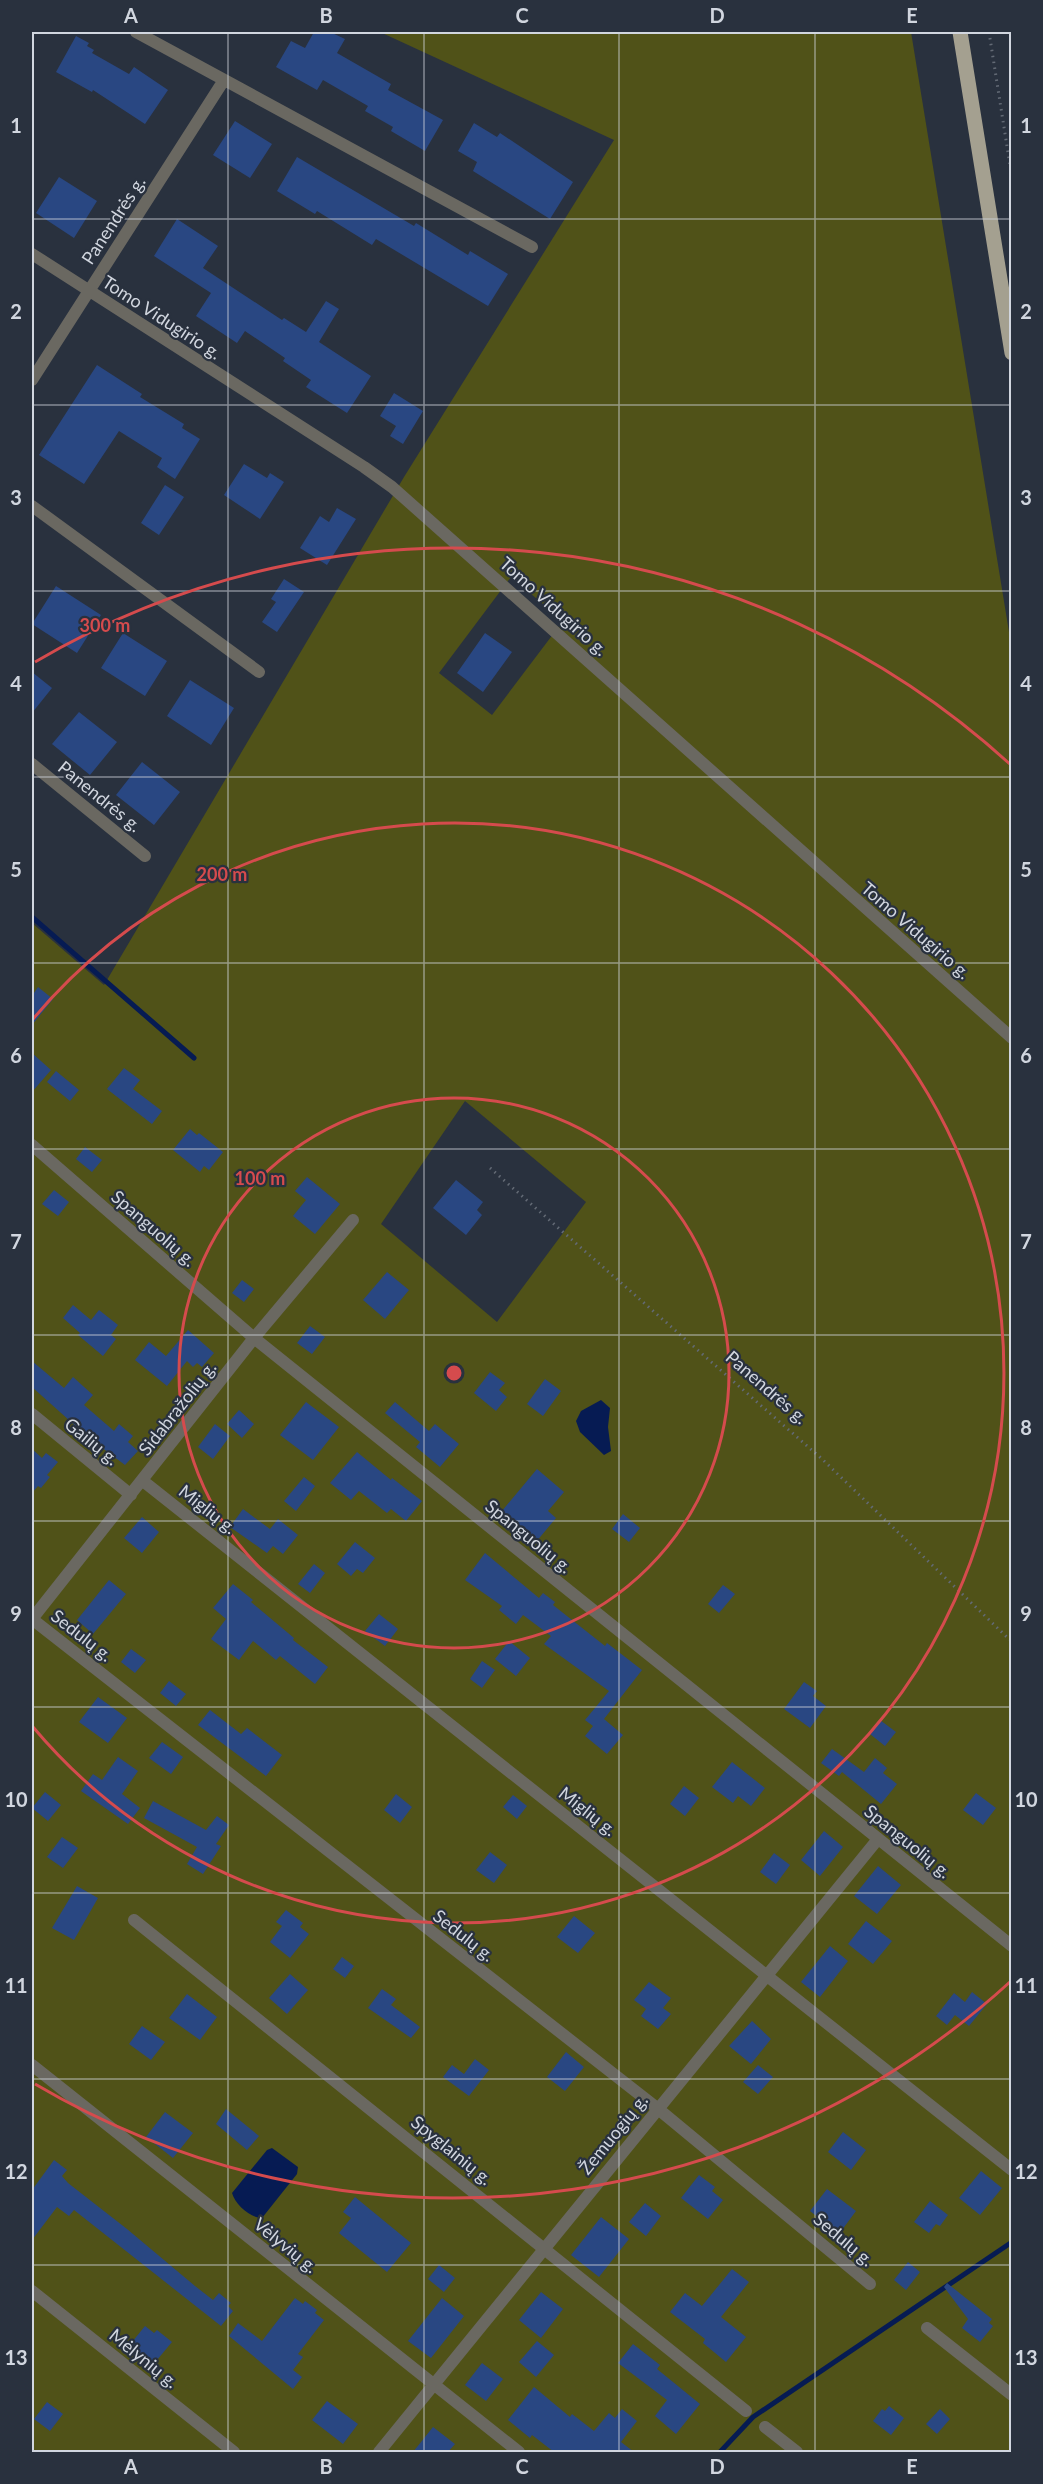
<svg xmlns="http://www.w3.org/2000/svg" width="1043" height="2484" font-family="Lato,sans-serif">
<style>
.green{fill:#505218;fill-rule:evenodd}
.water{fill:#061b53}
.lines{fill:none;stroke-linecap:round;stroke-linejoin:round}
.stream{stroke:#061b53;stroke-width:5}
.building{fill:#294782}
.path{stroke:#636a75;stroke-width:3;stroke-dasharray:1.5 4.5;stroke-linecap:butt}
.minor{stroke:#6a6861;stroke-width:12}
.primary{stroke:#a4a090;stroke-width:15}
.grid{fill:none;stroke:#d1d6df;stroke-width:1.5;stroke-opacity:0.55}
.ring{fill:none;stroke:#d54b4d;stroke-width:3}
.labels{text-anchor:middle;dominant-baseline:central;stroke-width:4.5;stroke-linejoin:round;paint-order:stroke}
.street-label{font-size:18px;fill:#d1d6df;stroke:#29313e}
.centre{fill:#d54b4d;stroke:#29313e;stroke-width:3}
.ring-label{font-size:18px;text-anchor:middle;font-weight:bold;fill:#d54b4d;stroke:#29313e;stroke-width:4.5;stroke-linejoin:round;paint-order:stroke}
.neatline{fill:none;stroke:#d1d6df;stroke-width:2}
.grid-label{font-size:20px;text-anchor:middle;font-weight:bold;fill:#d1d6df}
</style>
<rect width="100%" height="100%" fill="#29313e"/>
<!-- green -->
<path class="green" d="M380,32H911L1009,632L1012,659L1011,2452H32V923L104,985L404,477L614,140ZM511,577L563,621L492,715L439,673ZM465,1101L586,1202L497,1322L381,1224Z"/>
<!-- water -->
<path class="water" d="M601,1400L610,1408L608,1427L611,1451L604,1455L580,1432L576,1421L581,1411Z
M272,2148L298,2167L297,2174L262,2218C250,2218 235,2204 232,2193L267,2150Z"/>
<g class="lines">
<!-- stream -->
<path class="stream" d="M32,917L194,1058
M720,2452L753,2417L1012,2242"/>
</g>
<!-- building -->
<path class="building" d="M314,32H330L345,39L337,53L391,84L388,90L443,120L425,151L391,131L393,127L365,111L368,106L323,80L317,90L276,67L291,41L305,48Z
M76,36L89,43L87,46L94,50L92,53L129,74L134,67L168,90L145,124L93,90L92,92L56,72Z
M235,121L272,144L250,178L213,155Z
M474,123L497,137L500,133L573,182L550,219L473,171L477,162L458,151Z
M297,157L414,226L416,223L468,255L470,251L508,274L488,306L376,239L372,245L317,211L315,214L277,191Z
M59,177L97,201L74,238L36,213Z
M177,219L218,246L203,268L282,320L284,318L306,332L326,301L339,309L319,342L371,376L347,413L306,387L311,380L283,361L285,358L245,331L237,343L196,316L211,293L154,256Z
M97,365L142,394L140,397L184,424L182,428L200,439L175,479L157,467L162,458L119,431L84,484L39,455Z
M394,393L423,411L403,444L390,436L396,426L380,416Z
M244,464L267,478L270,473L284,482L260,519L224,495Z
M165,485L184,497L159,535L141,523Z
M337,508L356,519L327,565L300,548L320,516L329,522Z
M284,579L304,592L277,632L262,622L276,602L271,599Z
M56,586L101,615L77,653L32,624Z
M123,633L167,661L145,696L101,668Z
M485,633L512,652L483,692L457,673Z
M32,672L52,688L32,713Z
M190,680L234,708L211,745L167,716Z
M79,712L117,742L90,775L52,744Z
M142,762L180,792L154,825L116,795Z
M38,987L53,999L32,1025V996Z
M32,1053L51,1070L32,1092Z
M124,1068L140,1080L133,1089L162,1111L152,1124L107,1089Z
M56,1071L79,1090L70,1101L47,1082Z
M190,1129L197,1135L199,1133L223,1152L209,1170L204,1166L200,1172L173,1150Z
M85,1147L102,1160L92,1172L76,1159Z
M307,1177L340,1204L315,1234L293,1216L306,1200L295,1191Z
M456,1180L483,1202L477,1210L482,1215L466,1235L433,1208Z
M54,1190L69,1202L58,1216L42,1204Z
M387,1272L409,1290L385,1319L363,1300Z
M242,1280L254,1289L244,1302L232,1293Z
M73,1305L91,1320L99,1310L118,1325L111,1335L116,1339L103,1356L78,1335L80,1333L63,1318Z
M310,1326L325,1337L312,1354L297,1343Z
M188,1330L214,1353L202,1367L197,1363L193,1367L187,1361L167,1386L135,1360L149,1342L166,1356Z
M32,1361L64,1388L73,1377L93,1395L84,1405L114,1431L119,1424L133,1436L128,1442L138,1451L125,1465L89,1438L32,1387Z
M490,1372L505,1383L499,1390L507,1397L496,1411L474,1393Z
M545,1379L561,1391L543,1416L527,1404Z
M306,1402L339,1427L313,1460L280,1435Z
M395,1402L429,1431L435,1424L459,1444L440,1467L416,1447L420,1442L385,1413Z
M239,1410L254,1424L242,1438L227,1424Z
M215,1424L230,1436L213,1459L198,1447Z
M32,1449L42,1458L46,1453L58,1462L47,1475L50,1477L41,1488L38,1486L32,1493Z
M357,1452L391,1480L392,1478L422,1501L406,1521L391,1509L387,1513L359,1491L351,1500L330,1483Z
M537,1469L564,1492L548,1511L556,1518L536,1542L501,1512Z
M304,1477L315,1486L296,1511L284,1501Z
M243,1509L270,1529L278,1519L298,1535L283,1554L273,1546L267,1553L230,1527Z
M623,1514L640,1528L629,1542L612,1529Z
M142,1517L159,1532L142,1553L124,1538Z
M355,1542L375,1558L363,1573L357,1569L351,1576L337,1564Z
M485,1553L539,1598L543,1593L555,1602L553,1605L605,1646L607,1643L642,1670L604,1719L623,1735L607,1754L585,1736L593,1726L585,1720L609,1691L544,1644L551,1636L523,1615L516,1624L499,1610L502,1606L465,1580Z
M314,1564L325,1573L310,1593L298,1584Z
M109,1580L126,1594L93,1634L77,1620Z
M233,1584L253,1600L251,1602L294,1638L293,1640L328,1667L315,1684L280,1656L276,1660L253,1641L239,1660L211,1639L226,1619L213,1608Z
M723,1585L735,1594L719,1613L708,1604Z
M379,1614L398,1629L385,1646L365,1631Z
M509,1641L530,1658L516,1676L495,1659Z
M131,1649L146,1660L135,1673L121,1662Z
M482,1661L495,1670L482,1688L470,1679Z
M169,1681L186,1694L176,1706L160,1693Z
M804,1682L817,1691L813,1696L826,1706L810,1728L784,1709Z
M98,1697L127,1718L108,1743L79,1722Z
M210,1710L241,1734L247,1728L282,1755L266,1776L198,1725Z
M880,1720L896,1732L885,1746L870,1734Z
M162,1742L183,1757L171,1774L149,1758Z
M832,1749L864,1772L875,1758L887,1768L883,1773L897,1784L881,1804L842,1772L839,1776L821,1763Z
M118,1757L138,1771L122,1794L140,1808L128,1824L81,1791L93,1774L102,1780Z
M732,1762L765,1788L751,1806L738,1796L733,1803L712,1787Z
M684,1786L699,1798L685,1816L670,1804Z
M45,1792L61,1805L48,1821L32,1808Z
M976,1793L996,1808L983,1825L963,1810Z
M396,1794L412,1807L400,1823L384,1810Z
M513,1795L527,1806L517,1819L503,1807Z
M153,1801L206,1830L217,1816L229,1825L216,1844L221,1846L203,1874L187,1864L197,1847L144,1818Z
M824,1831L843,1847L820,1876L801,1860Z
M62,1837L78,1848L63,1868L47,1857Z
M490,1852L507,1865L494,1883L476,1870Z
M774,1853L790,1865L776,1884L760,1872Z
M878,1866L901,1885L877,1914L854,1896Z
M77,1886L98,1898L74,1940L52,1928Z
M286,1910L303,1923L300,1927L309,1934L290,1958L270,1942L282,1926L276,1922Z
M574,1916L595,1933L578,1953L557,1937Z
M866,1921L892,1941L873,1964L848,1944Z
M830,1946L848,1961L820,1997L801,1982Z
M342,1957L354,1966L345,1978L333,1969Z
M290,1974L308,1990L287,2014L269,1998Z
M649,1982L671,1998L663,2008L671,2014L658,2029L641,2016L646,2009L634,2000Z
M382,1989L396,1999L391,2005L420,2027L411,2038L368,2008Z
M972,1992L987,2004L969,2026L955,2015L947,2025L936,2016L954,1993L965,2002Z
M187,1994L217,2017L200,2040L169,2018Z
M752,2021L771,2039L751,2064L729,2046Z
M142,2026L165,2042L151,2060L129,2044Z
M566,2052L584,2067L565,2091L547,2077Z
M475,2059L489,2070L469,2096L443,2077L452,2065L464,2074Z
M758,2065L773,2077L758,2094L743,2082Z
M226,2109L259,2136L247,2150L216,2124Z
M165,2112L193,2133L173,2158L146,2137Z
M843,2132L866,2150L851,2170L828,2152Z
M54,2160L67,2170L62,2176L68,2183L127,2229L195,2286L213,2300L219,2293L231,2303L228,2306L233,2311L221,2326L74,2210L69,2216L57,2207L32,2240V2190Z
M981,2171L1002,2188L980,2215L959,2198Z
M699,2175L715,2187L712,2191L723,2200L708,2219L681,2198Z
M827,2189L856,2211L839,2234L810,2211Z
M355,2197L411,2243L387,2272L339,2233L351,2218L343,2212Z
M930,2201L948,2215L940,2226L936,2224L929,2233L914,2222Z
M645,2203L661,2216L646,2236L629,2222Z
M601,2217L629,2239L599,2277L571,2255Z
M908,2262L920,2272L906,2290L894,2280Z
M439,2265L455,2278L444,2292L428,2279Z
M732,2269L749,2282L721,2317L746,2337L726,2362L703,2343L705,2339L670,2312L685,2293L702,2306Z
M947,2283L992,2319L989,2323L993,2326L980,2342L962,2328L968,2319L944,2287Z
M541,2292L563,2309L541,2338L519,2320Z
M295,2298L303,2304L305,2301L317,2310L315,2313L324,2320L298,2354L303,2357L293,2370L302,2377L293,2389L229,2336L238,2323L262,2341Z
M442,2298L464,2316L431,2358L408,2341Z
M145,2326L154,2333L157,2330L172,2342L152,2366L128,2347Z
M537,2341L554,2355L536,2377L519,2362Z
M633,2344L660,2365L657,2369L700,2404L676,2434L655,2416L667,2400L618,2363Z
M482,2363L503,2379L486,2401L465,2385Z
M534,2387L570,2417L572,2414L594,2431L609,2413L615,2418L622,2409L637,2421L621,2442L634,2452H554L532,2435L530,2438L508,2420Z
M327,2401L358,2424L343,2444L312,2420Z
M47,2402L63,2414L50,2431L34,2419Z
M889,2406L904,2418L891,2435L873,2421L882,2409L885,2411Z
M940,2409L950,2419L937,2434L926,2424Z
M433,2427L455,2444L448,2452H413Z"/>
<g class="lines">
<!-- path -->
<path class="path" d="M989,32L1012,178
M490,1168L822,1459L1012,1642"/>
<!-- minor -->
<path class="minor" d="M136,32L532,247
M32,254L364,467L392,487L1012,1038
M32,380L224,80
M32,506L259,672
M32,764L145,856
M32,1145L254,1338L1012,1946
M32,1414L131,1495
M143,1481L1012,2170
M32,1619L657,2108L870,2284
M32,1619L254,1338L353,1220
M134,1920L746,2411
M32,2065L519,2452
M32,2291L234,2452
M927,2328L1012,2395
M765,2427L797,2452
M379,2452L878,1839"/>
<!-- primary -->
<path class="primary" d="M960,32L1012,353"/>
</g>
<!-- grid -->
<path class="grid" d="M228,32V2452M424,32V2452M619,32V2452M815,32V2452M32,219H1012M32,405H1012M32,591H1012M32,777H1012M32,963H1012M32,1149H1012M32,1335H1012M32,1521H1012M32,1707H1012M32,1893H1012M32,2079H1012M32,2265H1012"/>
<!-- distance rings -->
<g class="ring">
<circle cx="454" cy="1373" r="275"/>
<path d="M33 1019A550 550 0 1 1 33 1727"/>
<path d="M1011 1981A825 825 0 0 1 35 2084M35 662A825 825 0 0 1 1011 765"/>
</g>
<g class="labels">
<!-- street labels -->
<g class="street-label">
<text transform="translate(113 220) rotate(-57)">Panendrės g.</text>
<text transform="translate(162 317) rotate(33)">Tomo Vidugirio g.</text>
<text transform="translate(554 606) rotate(42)">Tomo Vidugirio g.</text>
<text transform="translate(100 796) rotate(39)">Panendrės g.</text>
<text transform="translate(916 930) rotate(41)">Tomo Vidugirio g.</text>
<text transform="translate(154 1228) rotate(41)">Spanguolių g.</text>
<text transform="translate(767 1387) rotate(41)">Panendrės g.</text>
<text transform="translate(177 1408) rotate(-52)">Sidabražolių g.</text>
<text transform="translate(92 1441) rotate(39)">Gailių g.</text>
<text transform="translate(208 1509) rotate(38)">Miglių g.</text>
<text transform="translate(529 1536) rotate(39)">Spanguolių g.</text>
<text transform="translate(82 1635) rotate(38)">Sedulų g.</text>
<text transform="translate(588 1811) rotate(38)">Miglių g.</text>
<text transform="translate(908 1841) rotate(39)">Spanguolių g.</text>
<text transform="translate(464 1935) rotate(38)">Sedulų g.</text>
<text transform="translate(613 2134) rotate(-51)">Žemuogių g.</text>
<text transform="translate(452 2150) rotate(39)">Spyglainių g.</text>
<text transform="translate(844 2239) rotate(40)">Sedulų g.</text>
<text transform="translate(286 2245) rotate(39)">Vėlyvių g.</text>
<text transform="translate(144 2358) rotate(39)">Mėlynių g.</text>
</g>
</g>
<circle cx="454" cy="1373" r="9" class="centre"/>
<g class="ring-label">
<text x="105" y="632">300 m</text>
<text x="222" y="881">200 m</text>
<text x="260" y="1185">100 m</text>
</g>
<!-- border -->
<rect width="1043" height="2484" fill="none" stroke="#29313e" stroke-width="66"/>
<rect x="33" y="33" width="977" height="2418" class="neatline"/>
<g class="grid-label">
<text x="131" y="23">A</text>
<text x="326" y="23">B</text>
<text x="522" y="23">C</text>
<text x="717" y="23">D</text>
<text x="912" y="23">E</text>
<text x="16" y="133">1</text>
<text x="1026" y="133">1</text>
<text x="16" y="319">2</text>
<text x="1026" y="319">2</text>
<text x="16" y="505">3</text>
<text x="1026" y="505">3</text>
<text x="16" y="691">4</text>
<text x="1026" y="691">4</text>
<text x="16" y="877">5</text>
<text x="1026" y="877">5</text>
<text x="16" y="1063">6</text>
<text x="1026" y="1063">6</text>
<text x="16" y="1249">7</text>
<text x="1026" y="1249">7</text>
<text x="16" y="1435">8</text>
<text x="1026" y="1435">8</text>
<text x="16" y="1621">9</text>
<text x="1026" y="1621">9</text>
<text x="16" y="1807">10</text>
<text x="1026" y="1807">10</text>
<text x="16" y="1993">11</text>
<text x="1026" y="1993">11</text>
<text x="16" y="2179">12</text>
<text x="1026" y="2179">12</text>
<text x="16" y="2365">13</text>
<text x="1026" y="2365">13</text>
<text x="131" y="2474">A</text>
<text x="326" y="2474">B</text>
<text x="522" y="2474">C</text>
<text x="717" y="2474">D</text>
<text x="912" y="2474">E</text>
</g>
</svg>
